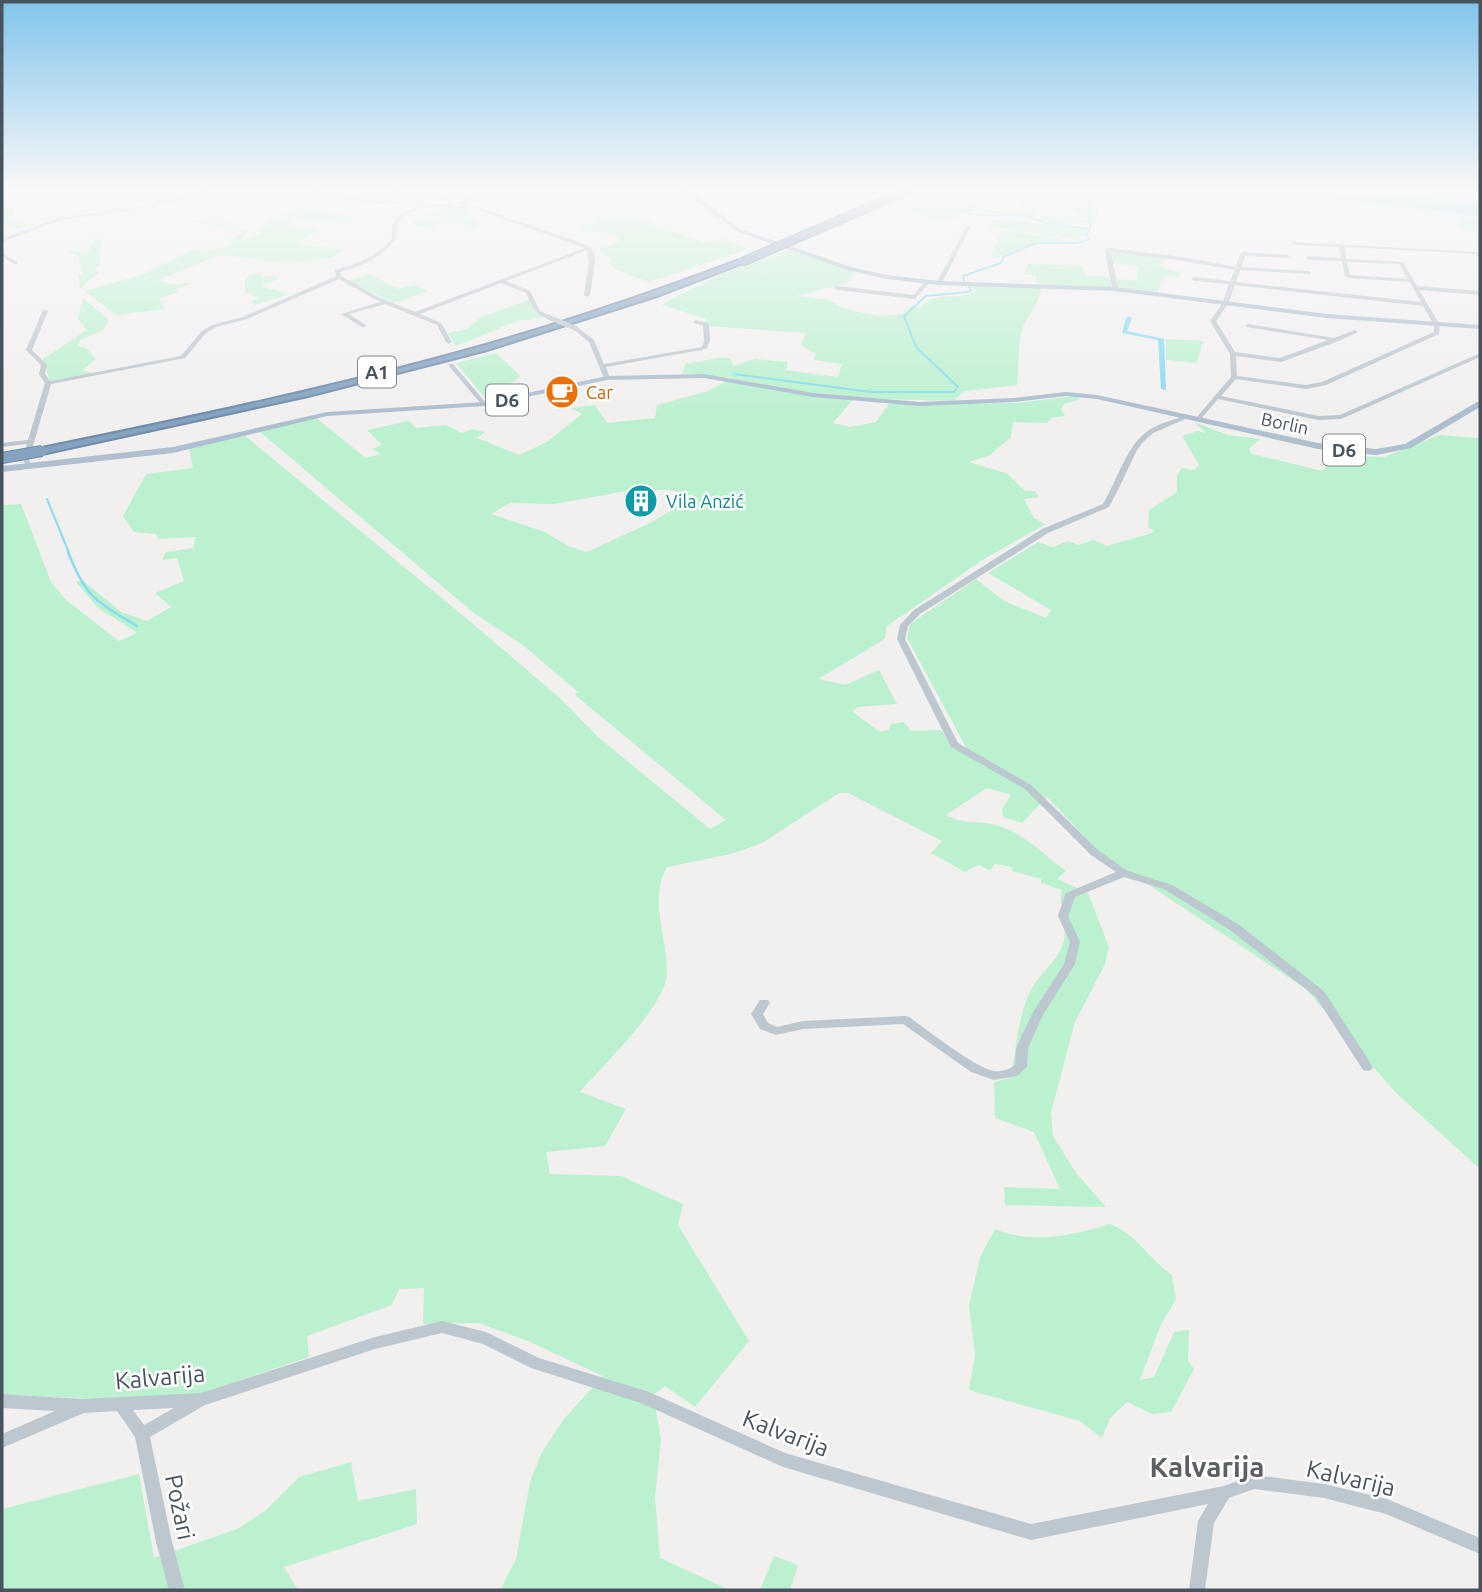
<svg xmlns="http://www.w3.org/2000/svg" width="1482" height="1592" font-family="Ubuntu,sans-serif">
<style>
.green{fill:#bcf1d0;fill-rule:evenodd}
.water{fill:#87dcf0}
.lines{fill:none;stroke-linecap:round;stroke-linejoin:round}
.stream-far1{stroke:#87dcf0;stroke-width:2}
.stream{stroke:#87dcf0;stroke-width:2.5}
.canal{fill:#87dcf0;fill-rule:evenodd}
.highway-casing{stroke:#708eac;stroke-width:4}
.minor{fill:#bdc7cf;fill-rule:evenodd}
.major{fill:#aebfd0;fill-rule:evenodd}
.highway{fill:#85a3c1;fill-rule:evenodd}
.highway-bridge-far1-casing{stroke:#708eac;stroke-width:10;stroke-linecap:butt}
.highway-bridge-casing{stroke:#708eac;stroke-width:12;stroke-linecap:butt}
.minor-bridge{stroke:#bdc7cf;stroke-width:5}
.highway-bridge-far1{stroke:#85a3c1;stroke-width:8}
.highway-bridge{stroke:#85a3c1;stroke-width:10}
.labels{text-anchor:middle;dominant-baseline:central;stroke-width:5;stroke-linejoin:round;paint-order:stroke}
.far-food-label{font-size:18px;fill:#c56008;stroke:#fff;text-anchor:start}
.far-street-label{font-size:18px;fill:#47535e;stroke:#fff}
.far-culture-label{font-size:18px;fill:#0d838f;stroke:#fff;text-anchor:start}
.shield{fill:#fff;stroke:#7e878e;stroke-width:2}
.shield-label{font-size:19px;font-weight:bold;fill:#47535e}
.near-street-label{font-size:24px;fill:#47535e;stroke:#fff}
.near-quarter-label{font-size:28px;font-weight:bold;fill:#5c6065;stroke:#fff}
</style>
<rect width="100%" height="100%" fill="#f2efef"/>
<!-- green -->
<path class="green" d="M65,189H144L52,200L28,211L25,205L2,207L13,209L15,219L30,216L18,220L30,224L46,222L11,229L2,222V203Z
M921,189H990C944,237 943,220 890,203Z
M1060,189C1201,190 1340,200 1480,215V231L1464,229L1456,221L1466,215L1364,204L1355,210L1352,205L1318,201L1312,206C1289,192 1252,196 1226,200L1128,197L1130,200L1103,201L1092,192Z
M1024,192L1063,199L1040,206L1057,211L1038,210L1035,215L1077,217V213L1054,204L1067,201L1071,195L1093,202L1099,208L1095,224L1064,221V225L1035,221L1042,218C1022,213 1003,215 982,211L1030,210L1021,208L1018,198Z
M457,207L465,209L479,227L473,228L449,221L429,229L413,225L414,220L443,208Z
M292,209L355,216L350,222L294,218L289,221L291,226L318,230L297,243L344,250L331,258L286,263L219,255L158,280L172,284L194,283L175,289L179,292L159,298L165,309L116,315L85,291L144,274L193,250L207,252L234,244L229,241L243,233L185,219L238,224L236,227L250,231L242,239L245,241L259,234L270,220Z
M621,215L626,219L654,222L650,224L706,243L725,239L748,249L649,282L615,269L608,262L613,259L600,252L601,249L617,243L619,237L578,227L597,221L594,218L598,217Z
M994,218L1088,230L1078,239L989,227Z
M1002,230L1069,241L1032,243L996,258H991Z
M101,238L100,262L95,271L100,272L80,288L78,275L83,274L78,256L66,250L88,252L95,239Z
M783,251H794L854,271L848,283L796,296L829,300L845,309L877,316L903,314L912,306L921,307C936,290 958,302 975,291L971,285L1041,287C1039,308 1026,314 1021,333C1018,350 1019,369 1017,385L964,391L954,401L854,398L833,423L850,427L876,422L889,404L1015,403L1075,396L1081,399L1064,404L1061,409L1065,416L1051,418L1047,423L1013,422L1011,437L990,455L969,462L1008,474L1025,491H1035L1039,497L1024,499L1034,518L1046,524L984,559L887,626L885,638L880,642L818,679L845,685L879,670L897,704L857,707L853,712L880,732L889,730L891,724L904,722L911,731L941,730L951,743L968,751L907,638L910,624L976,579L1004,601L1046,618L1051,610L988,573L1038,542L1053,547L1068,541L1078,545L1093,540L1107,546L1152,533L1154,530L1148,527L1149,510L1177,492V475L1182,468L1194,470L1199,465L1182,436L1198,431L1206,433L1194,422L1228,435L1260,439L1249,449L1252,454L1322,471L1336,456L1384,457L1440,435L1480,438V1169L1395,1092L1306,989L1099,852L1047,797L1022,823L1003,817L1002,809L1011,795L987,788L946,815C966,826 978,819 999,826C1025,834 1044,855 1066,871L1057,879L1088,893L1109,947L1105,964L1075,1022L1051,1113L1053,1136L1076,1173L1106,1207L1005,1205L1004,1187L1060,1189L1034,1132L995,1118L994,1082L1010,1078C1017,1049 1017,1016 1032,988C1041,972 1056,963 1063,944C1069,928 1057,908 1062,890L1041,883V879L1012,871V867L995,864L990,870L978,865L965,872L931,853L942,841L848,793H839L762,843L731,854L667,867C648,900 668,939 667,974C665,1007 602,1066 580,1092L626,1109L605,1146L546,1152L550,1174L621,1176L683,1204L678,1225L749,1341L695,1407L665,1386L653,1395L661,1439L655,1497L660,1558L730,1590H500L516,1559L530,1482L541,1454L564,1419L603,1376L530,1342L479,1323L423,1324L424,1288L399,1289L392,1305L307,1336L309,1357L199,1394L112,1400L2,1394V505L21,504L51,582L66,600L119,641L137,633L97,607L76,582L82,580L121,612L147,621L171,607L155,593L184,581L177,558L162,560L166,552L193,548L196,537L158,539L156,534L134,532L123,516L146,474L193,468L189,449L244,435L466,618L561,699L598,737L710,829L726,820L575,695L578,692L523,645L475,614L259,431L315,417L366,458L381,454L372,449L382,445L367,430L409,421L416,428L446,425L462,433L473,429L485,432L477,438L519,455L547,442L582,414L571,408L595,405L607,423L655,418L657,405L708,391L732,378L682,373L686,363C702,363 713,356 730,358L733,366L755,359L788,362L786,370L838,377L842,364L813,360L816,354L801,345L806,333L707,326L704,322L707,319L662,305C694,287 749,258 784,256L776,254ZM632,490H670L694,496L652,522L587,552L568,546L545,532L491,514L510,503L554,504Z
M1112,251L1163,258L1159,267L1180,272L1178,278L1164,276L1157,293L1117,287L1116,279L1137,281L1138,266L1113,264Z
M1028,264L1083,266L1085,276L1109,277L1111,288L1037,284L1036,276L1024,274Z
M261,273L262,277L276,276L278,279L262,285L264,287L290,294L254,305L251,301L260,298L245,292V281L249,275Z
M370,274L398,289L415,285L428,291L394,303L348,281Z
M83,298L109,320L103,330L80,340L78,346L86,348L96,359L83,370L92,373L50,381L43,359L87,330L78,319Z
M529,300L536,313L545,317L517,321L456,346L448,333L467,329L481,317Z
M1166,339L1203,341L1197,363L1166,360Z
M496,353L521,376L510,384L514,393L485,398L456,363Z
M1109,1224C1135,1232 1150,1260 1172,1275L1176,1300L1161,1324L1140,1380L1154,1377L1174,1332L1189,1330L1188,1361L1194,1369L1171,1412L1152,1414L1127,1402L1110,1418L1102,1438L1080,1421L969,1390L975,1354L969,1306L980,1257L995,1229C1031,1244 1072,1236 1109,1224Z
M351,1462L358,1501L416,1489L417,1524L284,1567L298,1590H2V1509L139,1474L154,1558L237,1529L265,1511L299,1477Z
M774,1556L798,1565L790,1590H760Z"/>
<!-- water -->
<path class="water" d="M1130,189H1351L1480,204V215L1323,198Z"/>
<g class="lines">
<!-- stream-far1 -->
<path class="stream-far1" d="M1090,229L1089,202L1106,189
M964,281L963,276L1001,263L1003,257L1036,243H1077L1089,239L1086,235L1090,229L1048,224L1019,213L993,216L967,213L990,189
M734,374L871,392H954L958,387L916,347L904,316L926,296L968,292L971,290L968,285
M47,499L69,553"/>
<!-- stream -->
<path class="stream" d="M68,552C86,598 96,601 137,626"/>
<!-- canal -->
<path class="canal" d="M1129,316L1132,318L1127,331L1164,339L1166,390L1161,389L1158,340L1122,333L1126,318Z"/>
<defs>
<path id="highway" d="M739,260L746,262L660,295L487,350L308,396L42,454L37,451L42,448C189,418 337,387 482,346C569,321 654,292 739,260Z"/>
</defs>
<!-- highway casing -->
<use href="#highway" class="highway-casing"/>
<!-- minor -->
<path class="minor" d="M167,189H172L159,203L208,189H217L153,207L60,220L2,242V239L59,218L152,205Z
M304,189H315L362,200L447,205L448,202L447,200L376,189H391L448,198L453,202L451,205L478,207L587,245L592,248L595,261L590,295L587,297L584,295L589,261L587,250L506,281L530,291L540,311L550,316V318C535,317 532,305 526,293L501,283L420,314L441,323L452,342L449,344L446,342L437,325L385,304L349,314L367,326L362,327L341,314L380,302L339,279L247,319L216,327L206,333L185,358L51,384L29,460L32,466L31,467H27L23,460L27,444L2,447V443L28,440L45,383L39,374L41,365L26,350L43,310L48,311L32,350L47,365L45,374L50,381L181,356L202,331L212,325L243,317L336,276L335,270C357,264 377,256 392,239V225L399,215L418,206L362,202ZM424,206L475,209L585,248L415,312L378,297L341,276L340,272C362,266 382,257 396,239C396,215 405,216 424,206Z
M479,189H485L462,205H458V203Z
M969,225L971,226L942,283L937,284L936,283L967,226Z
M1292,242L1480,252V258L1476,254L1345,247L1346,259L1403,262L1417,286L1480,291V295L1419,290L1440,325L1439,334L1326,385L1306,389L1236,379L1221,396L1318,416L1340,415L1478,354L1480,353V357L1341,419L1318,420L1218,399L1200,420H1196V418L1231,377L1230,354L1210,321L1222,304L1229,284L1194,281L1191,279L1194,277L1230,281L1235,270L1183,261L1111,252L1118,289L1115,291L1112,289L1105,250L1108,248L1183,257L1236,267L1240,254L1243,252L1287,255L1290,257L1289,258L1245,256L1241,267L1309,271L1311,272V274L1240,270L1236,282L1421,302L1410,282L1348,278L1345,276L1342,261L1309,260L1306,258L1309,256L1341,258L1340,247L1294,245L1291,243ZM1347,262L1399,264L1408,279L1350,275ZM1235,285L1423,306L1434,325V332L1322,382L1306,385L1237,376L1236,356L1281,362L1339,341L1358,332L1355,330L1334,338L1248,324L1246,325V327L1328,340L1280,358L1235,352L1216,321L1228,304Z
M2,253L17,262V264H13L2,256Z
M925,281L930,282L915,299L837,290L834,288L837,286L914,295Z
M696,320L709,324L710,341L706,349L606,367L610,378L607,380L604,378L589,342L572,328L577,327L594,340L604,364L702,347L704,341L703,325L694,323L693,322Z
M449,364H453L486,403V405H482L449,366Z
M1185,416L1190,417L1153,433L1143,442L1137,450L1119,488L1109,507L1048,533L920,614L908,626L905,639L958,743L1031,785L1099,851L1128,871L1172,885L1238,924L1324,991L1371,1064L1373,1067L1371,1070L1367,1071L1363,1070L1316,997L1230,930L1164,889L1124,877L1075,897L1068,916L1080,942L1075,964L1043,1015L1028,1048L1027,1067L1017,1076L994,1080L971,1072L903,1024L803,1029L776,1035L760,1029L751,1014L760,1000H768L770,1003L763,1014L768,1023L777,1027L803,1021L905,1016L909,1017C926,1029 977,1069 994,1071C1001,1072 1010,1069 1015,1065L1016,1048L1032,1014L1064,964L1070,942L1058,916L1065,895L1066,893L1116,872L1091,855L1025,789L951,747L897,639L900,625L914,610L1042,529L1103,504C1117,481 1127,444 1149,430C1160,423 1173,420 1185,416Z
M442,1321L486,1332L539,1358L649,1392L785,1453L1031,1524L1224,1486L1254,1475L1324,1484L1387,1499L1480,1538V1554L1386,1514L1324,1498L1254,1489L1229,1498L1214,1523L1205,1590H1189L1198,1521L1208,1504L1031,1540L783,1467L641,1403L531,1368L483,1344L442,1333L375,1349L205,1405L150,1437L172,1542L185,1590H169L156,1542L135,1437L117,1411L84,1413L2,1448V1434L55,1411L2,1408V1394L83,1399L201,1393L375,1337ZM174,1408L144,1425L133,1410Z"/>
<!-- major -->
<path class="major" d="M680,189H687L740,229L851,267L887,275L939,281L1115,287L1327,314L1480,325V329L1327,318L1115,291L939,285L887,279L847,270L736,231Z
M704,374L813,393L920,402L1014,398L1066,392L1097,395L1318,443L1376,449L1405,444L1477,402H1480V407L1411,448L1376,455L1318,449L1097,399L1066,396L1014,402L920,406L813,397L704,378L607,380L484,406L327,416L173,453L2,472V466L173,447L327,412L484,402L607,376Z"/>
<!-- highway -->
<use href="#highway" class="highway"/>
<defs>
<path id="highway-bridge-far1" d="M742,262L911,189"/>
<path id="highway-bridge" d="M2,458L42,451"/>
</defs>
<!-- highway-bridge-far1 casing -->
<use href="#highway-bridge-far1" class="highway-bridge-far1-casing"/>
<!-- highway-bridge casing -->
<use href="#highway-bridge" class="highway-bridge-casing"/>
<!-- minor-bridge -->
<path class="minor-bridge" d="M548,317L575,328"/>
<!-- highway-bridge-far1 -->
<use href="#highway-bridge-far1" class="highway-bridge-far1"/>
<!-- highway-bridge -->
<use href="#highway-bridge" class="highway-bridge"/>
</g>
<!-- sky -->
<linearGradient id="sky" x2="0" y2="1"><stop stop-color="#81c4eb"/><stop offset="0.46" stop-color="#f9f8f8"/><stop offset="1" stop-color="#f9f8f8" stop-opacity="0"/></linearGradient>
<rect width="1482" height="412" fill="url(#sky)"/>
<!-- icons -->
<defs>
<symbol id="cafe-disc" viewBox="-11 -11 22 22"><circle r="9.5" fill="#e8710a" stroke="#fff"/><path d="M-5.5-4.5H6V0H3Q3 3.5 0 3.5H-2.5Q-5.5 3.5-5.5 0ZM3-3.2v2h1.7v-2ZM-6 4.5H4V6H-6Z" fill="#fff"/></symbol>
<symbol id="building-disc" viewBox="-11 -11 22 22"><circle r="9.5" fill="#0f9aa8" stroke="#fff"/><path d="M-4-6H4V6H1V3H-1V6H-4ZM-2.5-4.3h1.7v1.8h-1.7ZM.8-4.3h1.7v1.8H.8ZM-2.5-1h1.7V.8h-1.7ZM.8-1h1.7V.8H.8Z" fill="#fff"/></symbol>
</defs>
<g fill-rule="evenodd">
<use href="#cafe-disc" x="543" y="373" width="38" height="38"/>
<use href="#building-disc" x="622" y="482" width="38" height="38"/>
</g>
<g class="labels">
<!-- far-food labels -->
<g class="far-food-label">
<text x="586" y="392">Car</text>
</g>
<!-- far-street labels -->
<g class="far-street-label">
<text transform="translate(1285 423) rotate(12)">Borlin</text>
</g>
<!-- far-culture labels -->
<g class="far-culture-label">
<text x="666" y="501">Vila Anzić</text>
</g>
<!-- shield labels -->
<g class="shield">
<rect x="358" y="356.5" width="38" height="31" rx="5"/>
<rect x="486" y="384.5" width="42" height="31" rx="5"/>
<rect x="1323" y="434.5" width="42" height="31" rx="5"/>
</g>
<g class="shield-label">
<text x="377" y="372">A1</text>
<text x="507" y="400">D6</text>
<text x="1344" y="450">D6</text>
</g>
<!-- near-street labels -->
<g class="near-street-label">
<text transform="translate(160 1377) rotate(-5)">Kalvarija</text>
<text transform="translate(786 1433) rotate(21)">Kalvarija</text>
<text transform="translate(1351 1478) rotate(13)">Kalvarija</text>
<text transform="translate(180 1507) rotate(78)">Požari</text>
</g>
<!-- near-quarter labels -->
<g class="near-quarter-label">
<text x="1207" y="1466">Kalvarija</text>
</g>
</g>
<!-- border -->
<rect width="1482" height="1592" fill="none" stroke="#47535e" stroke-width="7"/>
</svg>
